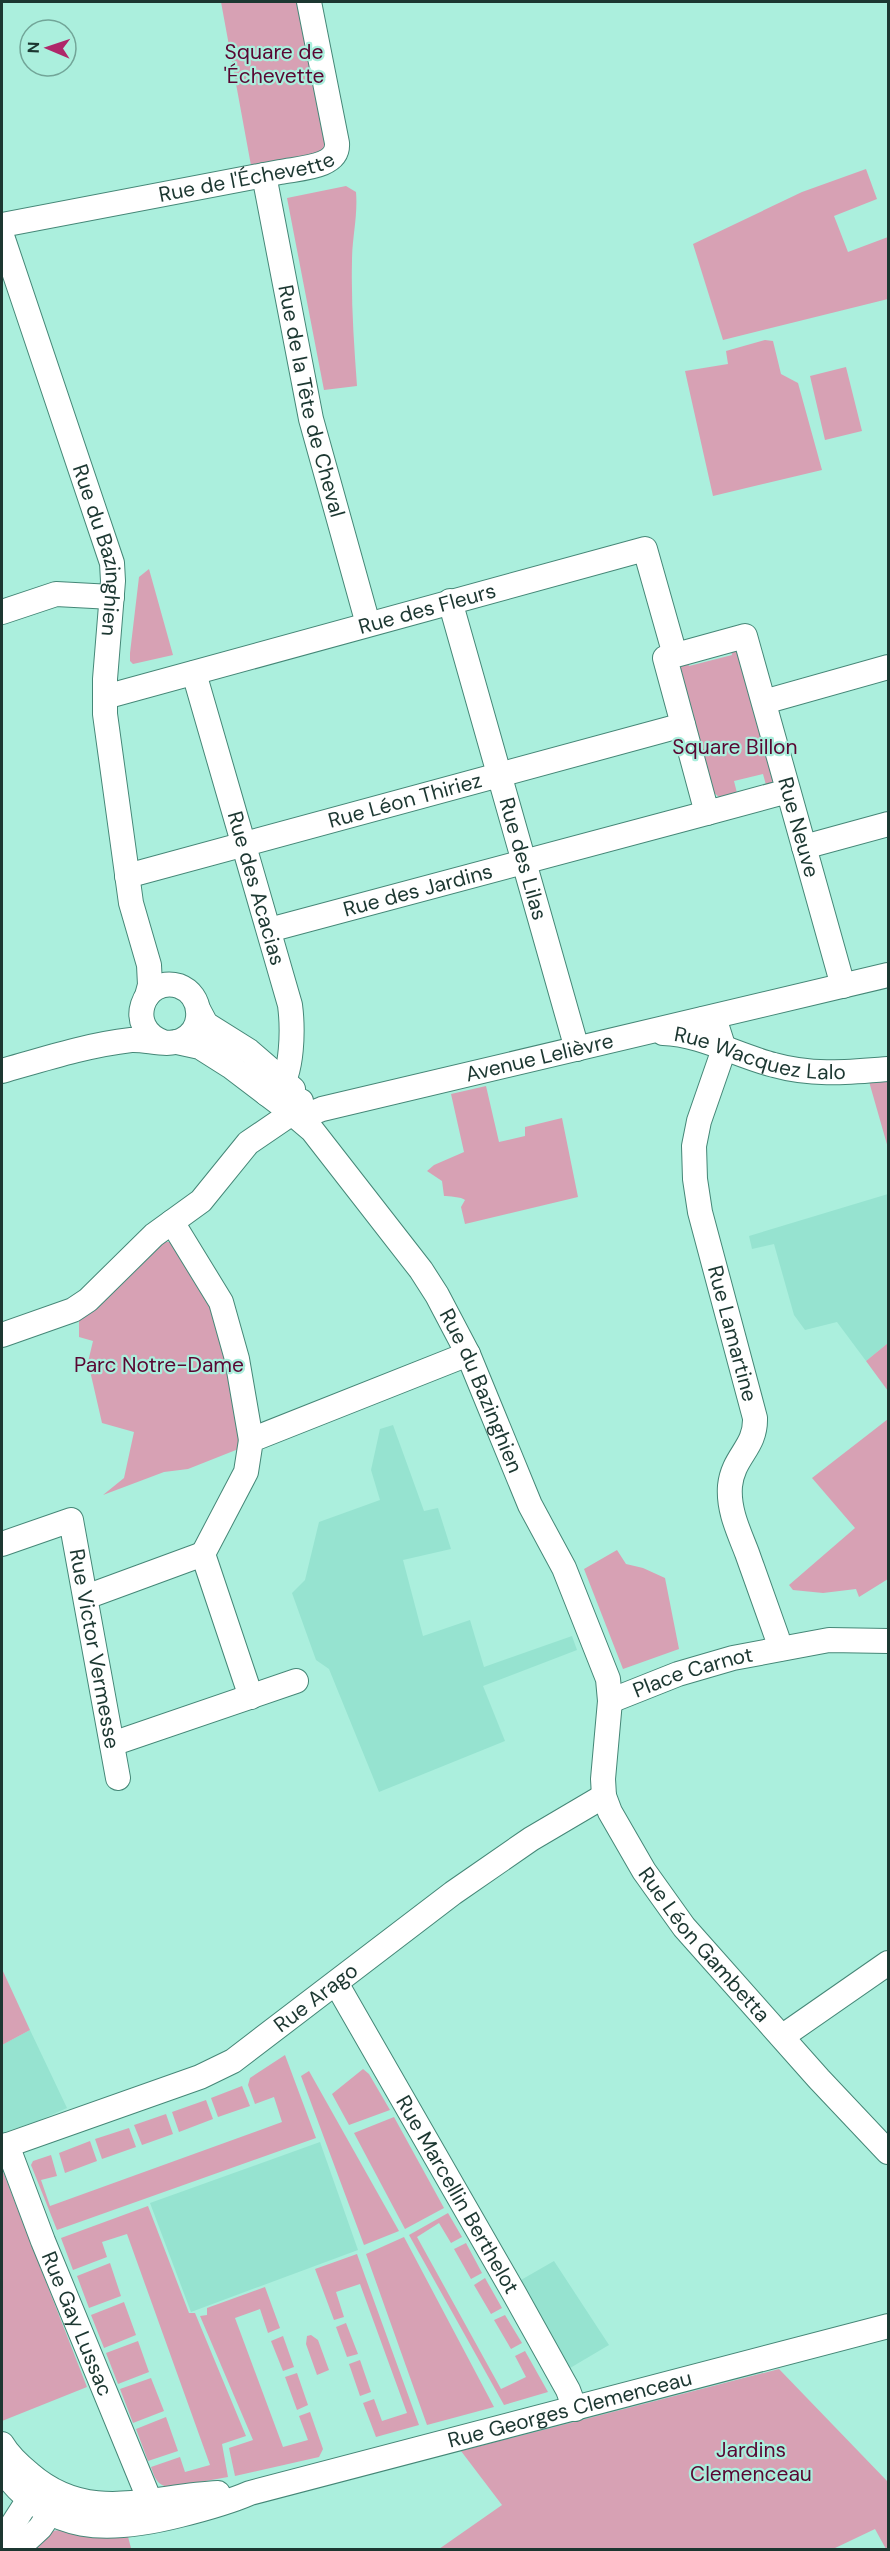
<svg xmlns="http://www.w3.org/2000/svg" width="890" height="2551" font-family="'DM Sans',sans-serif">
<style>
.built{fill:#96e3d0}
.green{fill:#d7a1b4}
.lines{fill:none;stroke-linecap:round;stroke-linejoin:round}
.minor-casing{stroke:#458777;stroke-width:26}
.minor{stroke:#fff;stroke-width:24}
.labels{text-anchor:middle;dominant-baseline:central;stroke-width:4.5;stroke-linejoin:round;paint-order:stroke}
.park-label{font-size:21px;fill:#590732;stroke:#abefdd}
.street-label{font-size:21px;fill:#1c3731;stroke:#abefdd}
</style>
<rect width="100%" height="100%" fill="#abefdd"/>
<!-- built -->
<path class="built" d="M888,1194V1343L866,1361L837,1322L805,1330L794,1315L774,1244L752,1249L749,1236Z
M393,1425L424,1511L438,1508L451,1549L403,1560L423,1636L470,1620L484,1667L572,1636L577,1650L483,1686L505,1741L379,1792L329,1669L316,1660L292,1593L305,1580L319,1522L380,1500L371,1470L380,1429Z
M30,2030L67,2108L38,2121L2,2133V2045Z
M320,2142L358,2250L191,2312L150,2203Z
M554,2261L609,2345L565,2371L514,2284Z"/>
<!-- green -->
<path class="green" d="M221,2H303L329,142L324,152L252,171Z
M866,169L877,199L834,216L848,252L888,237V299L723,340L693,244L802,192Z
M346,186L356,192C358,216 352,238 352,261C351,303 354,344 357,386L324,390L287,198Z
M765,340L773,341L781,374L798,383L822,470L713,496L685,371L728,364L726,351Z
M846,367L862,431L825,440L810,376Z
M149,569L173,655L133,664L130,661V653L139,577Z
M730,644L741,649L776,783L766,785L763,774L734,781L737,793L719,797L713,792L677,662L686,655L689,666L732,655Z
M888,1077V1148L868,1078Z
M486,1086L499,1142L525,1136V1127L562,1118L578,1197L465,1224L461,1207L465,1200C462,1197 448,1196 444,1196L442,1181L427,1171L434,1165L464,1152L451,1094Z
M159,1241L178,1243L216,1315L239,1412L241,1448L188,1469L164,1472L103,1495L124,1478L134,1432L102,1423L88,1362L93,1341L79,1337V1318Z
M888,1343V1391L866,1361Z
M888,1419V1579L859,1597L856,1589L823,1593L793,1590L789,1585L855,1528L812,1478Z
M617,1550L626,1564L643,1568L665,1578L679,1649L623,1669L584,1569Z
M2,1969L30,2030L2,2045Z
M285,2055L316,2138L57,2230L31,2165L33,2161L51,2155L57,2176L41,2180L50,2206L282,2122L274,2097L255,2104L248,2085L250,2078Z
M363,2069L369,2074L390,2110L349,2125L332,2094Z
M309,2071L399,2231L364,2245L301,2076Z
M242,2086L250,2106L218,2117L211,2098Z
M206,2100L213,2119L179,2132L172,2112Z
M166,2114L173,2134L142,2145L134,2125Z
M394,2117L444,2208L405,2229L354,2133Z
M129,2128L136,2147L102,2159L95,2139Z
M90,2141L97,2161L65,2173L59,2153Z
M2,2169L87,2387L2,2421Z
M148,2206L189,2313H195L246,2436L222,2444L228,2477L172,2487C158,2487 155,2479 151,2467L180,2457L185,2472L210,2465L127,2234L102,2242L107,2257L73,2270L61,2238Z
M448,2213L462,2237L451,2243L439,2223L417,2237L501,2389L526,2377L515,2356L525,2351L548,2392L504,2405L409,2235Z
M404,2237L494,2407L427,2425L366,2254Z
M466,2243L482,2273L471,2279L454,2249Z
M357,2254L419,2425L376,2437L363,2403L374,2399L382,2421L407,2413L360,2284L336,2292L344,2317L334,2320L315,2269Z
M110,2263L121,2296L89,2308L77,2276Z
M485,2278L502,2308L491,2314L474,2285Z
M265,2287L280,2328L268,2333L260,2309L235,2318L283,2447L308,2440L299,2416L310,2412L323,2449L319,2457L235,2476L229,2448L253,2440L200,2316L207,2315V2308Z
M124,2302L136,2335L104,2348L91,2315Z
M505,2315L522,2343L511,2349L494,2320Z
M346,2323L358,2354L347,2357L336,2327Z
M311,2335L318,2340L329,2370L317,2375L306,2344L307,2336Z
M283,2336L294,2367L283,2371L271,2341Z
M138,2341L149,2372L118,2384L106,2353Z
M360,2360L371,2392L360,2396L349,2364Z
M779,2369L888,2482V2549H886L875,2529L833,2549H439L502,2505L461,2451Z
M297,2373L308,2405L297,2410L285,2377Z
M151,2378L164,2411L133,2423L120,2389Z
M166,2417L178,2451L148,2461L136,2429Z
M71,2528L127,2533L131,2548L124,2550H24L53,2531Z"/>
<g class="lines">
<defs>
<g id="minor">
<path id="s1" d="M264,175L311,419L368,624"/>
<path id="s2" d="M2,225L280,172C299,168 339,168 337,143L309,2"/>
<path id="s3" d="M2,236L112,563L113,581L105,679V714L131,903L149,965L150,985L147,996"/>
<path id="s4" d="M450,601L577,1049"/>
<path d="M2,612L56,594L112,597"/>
<path id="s5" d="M194,673L290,1005C293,1028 293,1073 278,1091L267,1094"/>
<path id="s6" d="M105,697L645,549L675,655"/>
<path d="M764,702L888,667"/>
<path id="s7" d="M788,791L707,813L665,658L745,636L843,986"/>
<path d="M804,847L888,824"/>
<path id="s8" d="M127,876L683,725"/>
<path id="s9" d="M269,930L707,813"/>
<path d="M198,1009L206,1024L249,1051L293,1089"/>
<path id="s10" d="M703,1019L717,1027L724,1049L699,1121L694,1146L695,1179L700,1212L755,1418C756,1448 733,1456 730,1486C728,1510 739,1532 747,1553C757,1581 767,1609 777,1637L779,1649"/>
<path id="s11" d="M663,1033C700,1034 738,1056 774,1065C813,1076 849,1072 888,1069"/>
<path id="s12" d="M177,1042L200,1047L230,1066L292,1113L305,1116L322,1109L888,975"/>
<path d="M2,1071C44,1059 87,1045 131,1040C147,1039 167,1047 182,1040C205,1029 203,995 179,986C143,975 124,1028 163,1042"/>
<path id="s13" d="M292,1113L312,1130L421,1270L437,1295L468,1354L530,1505L564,1568L608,1679L610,1701L603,1779L604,1796L610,1812L644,1871L684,1927L819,2079L888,2152"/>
<path d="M172,1222L221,1302L237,1359L251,1440"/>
<path d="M2,1335L73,1310L88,1300L154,1235L201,1201L248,1143L292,1113L301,1101"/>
<path id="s14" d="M2,1544L71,1520L118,1778"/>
<path d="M86,1597L203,1554"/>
<path d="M251,1697L203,1554L246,1472L251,1440L468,1354"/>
<path id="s15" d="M610,1701L678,1674L733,1658L829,1640L888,1641"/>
<path d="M112,1744L296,1681"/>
<path id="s16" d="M336,1983L514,2293L568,2390L575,2409"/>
<path d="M783,2036L888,1963"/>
<path id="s17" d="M7,2145L43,2241L150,2501"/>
<path id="s18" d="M2,2147L200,2077L233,2061L453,1893L531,1839L604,1796"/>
<path d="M2,2444C9,2456 19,2465 30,2474C89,2525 150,2496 218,2493"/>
<path id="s19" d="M2,2470C49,2535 109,2533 180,2515C204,2509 227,2503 250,2493L888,2326"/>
<path d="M2,2541L29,2499L39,2488"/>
<path d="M16,2550L40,2528L59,2500"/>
</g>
</defs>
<!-- minor casing -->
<use href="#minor" class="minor-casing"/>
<!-- minor -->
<use href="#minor" class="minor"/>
</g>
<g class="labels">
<!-- park labels -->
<g class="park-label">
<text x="274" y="52">Square de<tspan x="274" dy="24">'Échevette</tspan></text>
<text x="735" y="747">Square Billon</text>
<text x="159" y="1365">Parc Notre-Dame</text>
<text x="751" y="2450">Jardins<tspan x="751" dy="24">Clemenceau</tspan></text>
</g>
<!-- street labels -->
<g class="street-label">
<text stroke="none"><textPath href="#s2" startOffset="249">Rue de l'Échevette</textPath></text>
<text stroke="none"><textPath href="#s1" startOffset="231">Rue de la Tête de Cheval</textPath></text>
<text stroke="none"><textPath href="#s3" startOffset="330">Rue du Bazinghien</textPath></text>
<text stroke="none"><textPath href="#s6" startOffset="334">Rue des Fleurs</textPath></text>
<text stroke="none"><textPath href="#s8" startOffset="288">Rue Léon Thiriez</textPath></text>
<text stroke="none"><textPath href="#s7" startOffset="526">Rue Neuve</textPath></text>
<text stroke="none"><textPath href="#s4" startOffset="268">Rue des Lilas</textPath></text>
<text stroke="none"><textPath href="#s5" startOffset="224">Rue des Acacias</textPath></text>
<text stroke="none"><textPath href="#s9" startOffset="154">Rue des Jardins</textPath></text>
<text stroke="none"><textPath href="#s11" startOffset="100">Rue Wacquez Lalo</textPath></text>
<text stroke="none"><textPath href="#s12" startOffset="392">Avenue Lelièvre</textPath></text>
<text stroke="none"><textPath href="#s10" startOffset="333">Rue Lamartine</textPath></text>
<text stroke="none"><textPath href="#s13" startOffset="339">Rue du Bazinghien</textPath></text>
<text stroke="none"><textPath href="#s14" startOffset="204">Rue Victor Vermesse</textPath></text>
<text stroke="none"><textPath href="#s15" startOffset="88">Place Carnot</textPath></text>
<text stroke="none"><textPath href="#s13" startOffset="952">Rue Léon Gambetta</textPath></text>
<text stroke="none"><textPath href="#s18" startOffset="351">Rue Arago</textPath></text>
<text stroke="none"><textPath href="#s16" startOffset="244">Rue Marcellin Berthelot</textPath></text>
<text stroke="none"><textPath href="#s17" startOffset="192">Rue Gay Lussac</textPath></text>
<text stroke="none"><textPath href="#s19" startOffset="602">Rue Georges Clemenceau</textPath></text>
</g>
</g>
<!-- border -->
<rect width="890" height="2551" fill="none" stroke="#1c3731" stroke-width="6"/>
<!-- north arrow -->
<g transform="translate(48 48) rotate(272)"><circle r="28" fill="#abefdd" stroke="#72a598" stroke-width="1.5"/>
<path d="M0-4.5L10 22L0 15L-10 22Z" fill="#af2769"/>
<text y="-9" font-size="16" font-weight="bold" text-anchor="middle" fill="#1c3731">N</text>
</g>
</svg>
